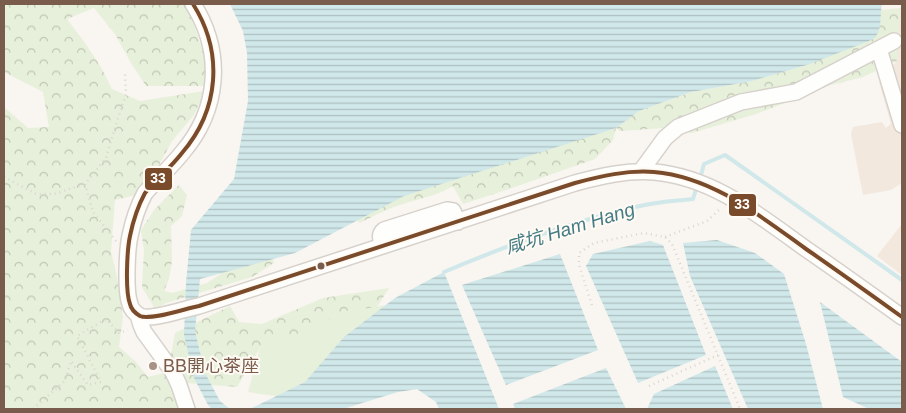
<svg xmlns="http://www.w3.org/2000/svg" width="906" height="413" font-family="Arial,'Noto Sans SC',sans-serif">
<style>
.residential{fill:#f2e8de}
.green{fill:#e7f0db}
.forest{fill:url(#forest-crowns)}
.water{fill:url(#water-rules)}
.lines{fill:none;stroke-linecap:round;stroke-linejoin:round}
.stream{stroke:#d0e8ea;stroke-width:4}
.minor-casing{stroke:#d7d1cb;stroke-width:18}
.path{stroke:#dcd5d0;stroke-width:2.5;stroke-dasharray:1 4;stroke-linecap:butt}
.minor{stroke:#fefefd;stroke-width:15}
.bus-1-casing{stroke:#fffaf3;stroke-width:8}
.bus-1{stroke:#7a4b2a;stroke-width:4}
.bus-dot{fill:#7a5c4d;stroke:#fffaf3;stroke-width:2}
.poi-dot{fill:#a69286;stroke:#fffaf3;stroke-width:2}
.labels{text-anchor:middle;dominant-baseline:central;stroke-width:4;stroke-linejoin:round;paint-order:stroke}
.poi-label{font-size:18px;fill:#7a5c4d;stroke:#fffaf3;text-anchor:start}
.water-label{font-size:19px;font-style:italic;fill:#437c86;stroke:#fffaf3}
.line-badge{stroke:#fffaf3;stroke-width:2}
.badge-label{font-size:14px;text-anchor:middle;font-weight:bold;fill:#fff}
</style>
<defs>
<pattern id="forest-crowns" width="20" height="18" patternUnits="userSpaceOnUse" patternTransform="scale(1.25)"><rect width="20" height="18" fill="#e7f0db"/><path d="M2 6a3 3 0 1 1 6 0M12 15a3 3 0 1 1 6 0" fill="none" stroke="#c0c6b4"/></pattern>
<pattern id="water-rules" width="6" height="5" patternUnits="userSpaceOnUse" patternTransform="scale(1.25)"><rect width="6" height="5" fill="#d0e8ea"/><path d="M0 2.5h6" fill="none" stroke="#aebfc0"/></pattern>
</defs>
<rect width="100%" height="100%" fill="#f9f5f0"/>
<!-- residential -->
<path class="residential" d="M902,4V183L891,190L863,195L851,134L853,127L882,122L886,128L891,124L879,82L897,61L887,36Z
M902,224V275L877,256Z"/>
<!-- green -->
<path class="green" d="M402,303L296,399L248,392L260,348L305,330L345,311Z"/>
<!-- forest -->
<path class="forest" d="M4,4H184L189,10L205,58L206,86H146L131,63L115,34L94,8L67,19L85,43L101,67L112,89L140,101L205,91L194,115L172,141L147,187L136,195L115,200L111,251L117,277L123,317L119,347L135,361L148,377L168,372L181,409H4V107L28,128L49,127L43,92L4,72Z
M900,8L897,61L863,77L831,85L756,114L692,133L665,128L620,131L616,128L613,140L595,159L512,188L463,204L453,186C439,195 422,198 406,203C389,208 375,215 360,223L353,218L385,194L616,128L639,111L691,92L751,81L810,64L880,25L881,10Z
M179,185L187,195L182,216L171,226L172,261L169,279L164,291L172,293L207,283L237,263L272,255L274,263L252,277L166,303L155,309L142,287L144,250L141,230L154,210Z
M389,288L377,307L345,311L300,333L260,348L237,387L187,383L171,355L175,333L230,306L239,322L262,324L323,298Z"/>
<!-- water -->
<path class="water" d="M230,4H882C880,13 882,29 876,36C875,39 872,39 869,41L810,64L752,81L691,92L639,111L616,128L404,196L295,253L200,279L195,331L205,373L220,401L230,409H212L208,405L194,378L184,335L186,283L191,230L234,179L248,101L247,53L243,31Z
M717,240L755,253L784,274L806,344L823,409H748L690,276L683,243Z
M650,241L663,245L706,355L638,383L586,266L593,254Z
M560,254L598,350L506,385L462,285Z
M444,272L499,409H439L436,402L417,389L398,392L343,409H250L305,382L344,337L395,298Z
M820,302L902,362V409H869L843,397Z
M715,366L733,409H647L654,394Z
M606,368L626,409H515L513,404Z"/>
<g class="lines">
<!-- stream -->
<path class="stream" d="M700,179L704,164L725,155L902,280
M444,272C508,245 572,221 640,206C657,202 675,201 693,199L697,186"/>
<defs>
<path id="minor" d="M193,4C224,53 219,110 182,153C171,167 157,179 145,193C138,206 133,221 130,236C127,250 125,291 130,304C131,309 135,313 140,316C150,321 187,308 199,306L575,183C601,176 627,170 654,172C713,177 760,216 806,249C838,271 870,294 902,317
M879,49L902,125
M641,171L665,138L678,127L741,102L796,92L894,41
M383,246C381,240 378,235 384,230L447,210L453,211L458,222
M138,315L141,325L144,332L173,372L179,385L187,409"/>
</defs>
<!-- minor casing -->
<use href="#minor" class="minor-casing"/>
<!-- path -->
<path class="path" d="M4,177L36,194H54L85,184
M665,237L707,221L721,208
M116,241L93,212L85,184L106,158L116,124L126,94L125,74
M592,305L579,265V253L594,243L644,233L665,237L672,244L740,409
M649,386L718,355
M33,409L65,381L71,361L88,385L101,382L77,336L106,319L119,333L128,330"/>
<!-- minor -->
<use href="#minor" class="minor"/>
<defs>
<path id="bus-1" d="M193,4C224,53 219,110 182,153C171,167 157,179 145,193C138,206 133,221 130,236C127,250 125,291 130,304C131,309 135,313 140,316C150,321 187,308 199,306L575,183C601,176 627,170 654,172C713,177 760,216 806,249C838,271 870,294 902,317"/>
</defs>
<!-- bus-1 casing -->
<use href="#bus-1" class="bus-1-casing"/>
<!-- bus-1 -->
<use href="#bus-1" class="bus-1"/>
</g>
<!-- markers -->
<circle class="bus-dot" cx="321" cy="266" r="4.5"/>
<circle class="poi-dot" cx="153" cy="366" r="5"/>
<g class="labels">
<!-- poi labels -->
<g class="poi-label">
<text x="163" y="366">BB開心茶座</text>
</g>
<!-- water labels -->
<g class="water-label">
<text transform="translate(570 228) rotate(-17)">咸坑 Ham Hang</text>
</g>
</g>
<g class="line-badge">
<rect x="144" y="167" width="29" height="24" rx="5" fill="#7a4b2a"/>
<rect x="728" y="193" width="29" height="24" rx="5" fill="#7a4b2a"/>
</g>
<g class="badge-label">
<text x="158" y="183">33</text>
<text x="742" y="209">33</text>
</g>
<!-- border -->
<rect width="906" height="413" fill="none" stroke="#7a5c4d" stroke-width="10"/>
</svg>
